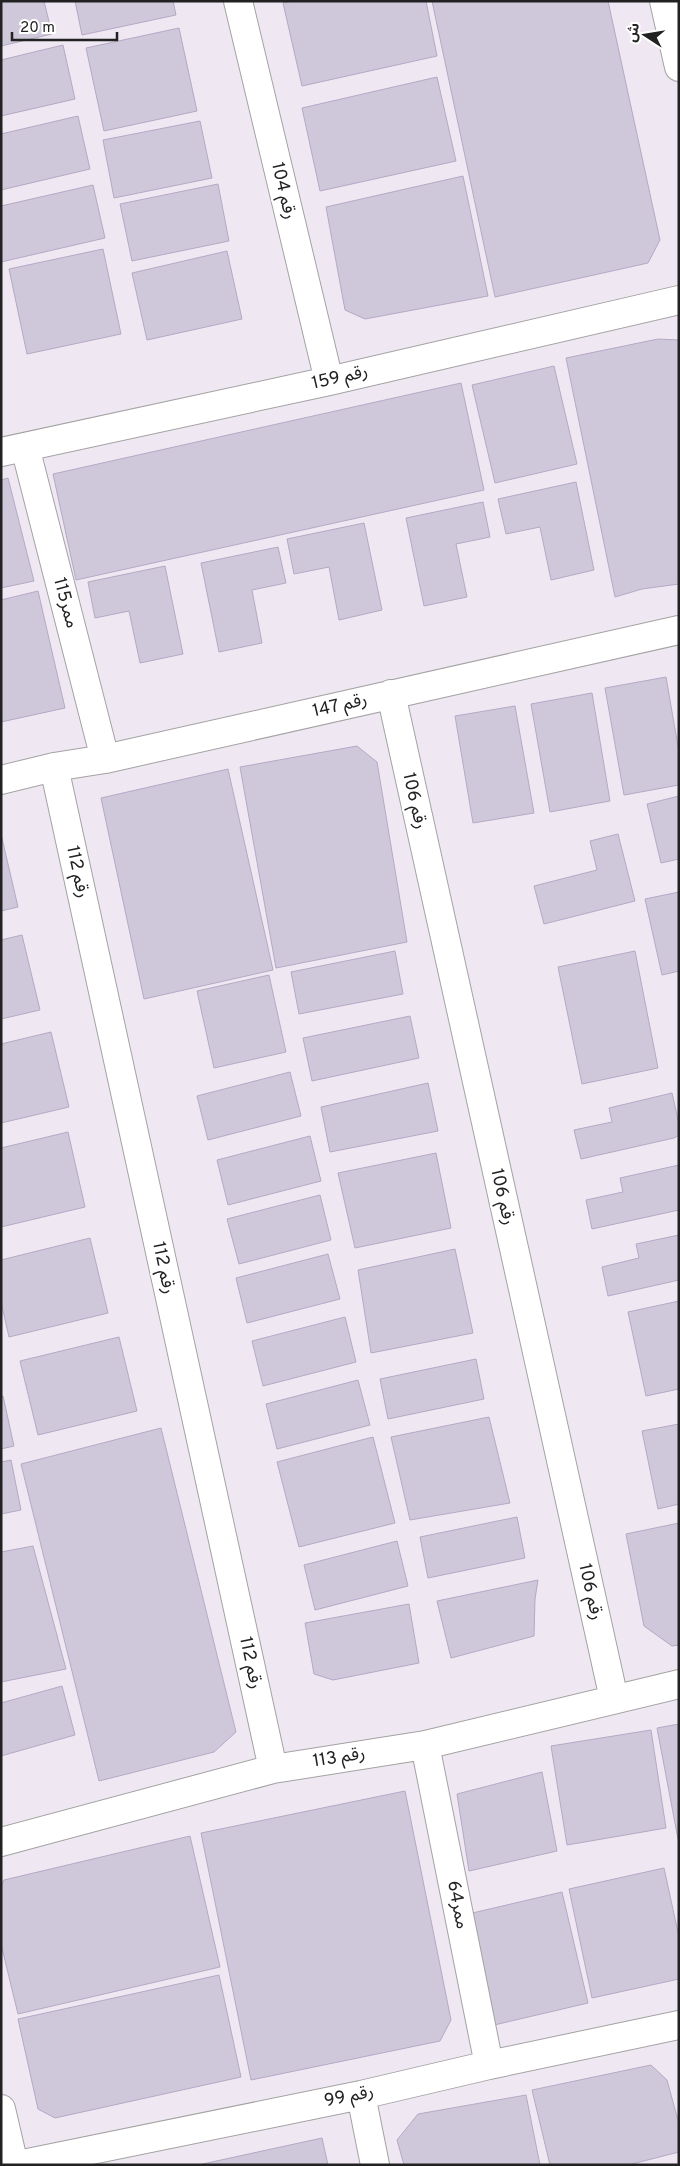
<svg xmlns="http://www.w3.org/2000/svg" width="680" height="2166" font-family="Overpass,'Noto Sans Arabic',sans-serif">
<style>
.building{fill:#cfc8da;stroke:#b5a9c5}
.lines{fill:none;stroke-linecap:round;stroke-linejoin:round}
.minor-casing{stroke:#a3a3a3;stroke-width:30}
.minor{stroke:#fff;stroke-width:28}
.labels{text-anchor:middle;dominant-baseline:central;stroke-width:4.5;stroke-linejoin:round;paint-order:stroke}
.street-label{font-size:18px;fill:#222;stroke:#fff}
</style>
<rect width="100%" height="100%" fill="#efe8f2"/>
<!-- building -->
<path class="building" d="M1,1H44L52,34L1,46Z
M75,1H173L176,15L82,35Z
M291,1H426L437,56L302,86L283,3Z
M432,1H608L660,240L648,263L495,297Z
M179,28L197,111L104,131L86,48Z
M63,45L75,99L1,116V60Z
M437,77L456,161L320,191L302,108Z
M78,116L90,169L1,190V134Z
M200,121L212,178L114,198L103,140Z
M463,176L488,296L365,319L345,310L326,207Z
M218,184L229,241L132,261L120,204Z
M93,185L105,238L1,262V206Z
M103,249L121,334L27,354L9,269Z
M227,251L242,319L147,340L132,273Z
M658,339L679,340V584L642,589L615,597L566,358Z
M554,366L577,464L495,483L472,385Z
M461,383L484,490L76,580L53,474Z
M8,478L34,581L1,588V480Z
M576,482L594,570L551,580L540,527L506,534L498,499Z
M483,502L490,537L456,544L467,597L424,606L406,518Z
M364,523L382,610L339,620L329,567L294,574L287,539Z
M278,547L286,583L252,590L262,643L219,652L201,563Z
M165,566L183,654L140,663L129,611L95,618L88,582Z
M38,591L65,708L1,722V600Z
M666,677L679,752V785L624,795L605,688Z
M592,693L610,801L550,812L531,704Z
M515,706L534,813L473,823L455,716Z
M357,746L377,762L407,942L276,968L240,767Z
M228,769L273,970L144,999L101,798Z
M679,796V859L661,863L647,804Z
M1,834L18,907L1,911Z
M618,834L635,901L544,924L534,886L597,870L590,841Z
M679,892V971L662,975L645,899Z
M22,935L40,1010L1,1019V940Z
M395,951L403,994L299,1014L291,972Z
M635,951L658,1068L582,1084L558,967Z
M269,975L286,1052L214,1068L197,991Z
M410,1016L419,1058L312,1081L303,1038Z
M51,1032L69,1107L1,1123V1044Z
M290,1072L301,1116L208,1140L197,1096Z
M428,1083L438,1131L330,1152L321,1107Z
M672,1093L679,1124V1135L674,1138L581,1159L574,1130L612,1122L609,1108Z
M68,1132L85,1207L1,1227V1148Z
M310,1136L321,1181L228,1205L217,1160Z
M436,1153L451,1228L355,1248L338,1173Z
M679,1165V1210L592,1229L586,1200L623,1192L620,1178Z
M320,1195L331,1240L239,1264L227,1219Z
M679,1235V1280L608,1296L602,1267L639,1258L636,1244Z
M90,1238L108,1313L9,1337L1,1302V1260Z
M455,1249L473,1333L371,1353L358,1270Z
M328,1254L340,1299L247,1323L236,1278Z
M679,1301V1389L646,1396L628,1312Z
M345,1317L356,1362L263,1386L252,1341Z
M119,1337L137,1411L38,1435L20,1361Z
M476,1359L484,1399L388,1419L380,1379Z
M358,1380L370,1425L277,1449L266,1404Z
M3,1396L14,1446L1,1449V1397Z
M489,1417L510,1503L410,1520L391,1437Z
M679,1424V1504L658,1509L642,1431Z
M161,1428L236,1732L214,1752L99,1781L21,1464Z
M373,1437L395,1523L299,1547L277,1462Z
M11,1460L21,1510L1,1514V1462Z
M517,1517L525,1558L428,1578L420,1537Z
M679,1523V1645L672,1646L644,1626L626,1534Z
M397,1541L408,1586L315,1610L304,1565Z
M33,1546L66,1669L1,1682V1552Z
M538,1580L535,1599L534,1636L451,1658L437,1601Z
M409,1604L419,1663L333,1680L314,1674L305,1623Z
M62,1686L75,1735L1,1756V1703Z
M679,1724V1839H678L657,1728Z
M651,1730L666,1828L567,1845L551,1746Z
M542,1772L557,1851L469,1871L457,1794Z
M405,1791L451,2020L440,2041L251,2080L201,1833Z
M190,1836L220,1967L18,2014L1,1944V1887L4,1880Z
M664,1868L679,1937V1979L592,1998L569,1889Z
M562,1892L588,2003L490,2026L464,1915Z
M219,1975L241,2077L55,2118L38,2109L18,2019Z
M651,2065L667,2080L679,2124V2152L628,2165H550L532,2090Z
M526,2095L540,2165H404L397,2140L418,2114Z
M322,2138L328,2165H198Z"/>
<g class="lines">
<defs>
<path id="minor" d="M238,1L329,381
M664,1L679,67
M25,447L105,759
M1,452L329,381L679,300
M391,694L614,1699
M54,767L273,1769
M1,780L54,767L105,759L679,630
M425,1745L489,2065
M1,1842L273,1769L425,1745L679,1684
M361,2095L375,2165
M1,2109L14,2165
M18,2165L361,2095L489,2065L679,2025"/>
</defs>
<!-- minor casing -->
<use href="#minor" class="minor-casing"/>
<!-- minor -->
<use href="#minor" class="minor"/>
</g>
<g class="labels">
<!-- street labels -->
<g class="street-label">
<text transform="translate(283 191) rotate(77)">رقم 104</text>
<text transform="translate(340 378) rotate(-13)">رقم 159</text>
<text transform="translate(65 603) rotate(75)">ممر115</text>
<text transform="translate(340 706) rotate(-13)">رقم 147</text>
<text transform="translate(414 801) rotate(77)">رقم 106</text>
<text transform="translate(77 872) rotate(78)">رقم 112</text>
<text transform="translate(502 1197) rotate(77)">رقم 106</text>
<text transform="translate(163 1268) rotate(78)">رقم 112</text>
<text transform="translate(590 1592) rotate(77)">رقم 106</text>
<text transform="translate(250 1663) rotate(78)">رقم 112</text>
<text transform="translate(339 1758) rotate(-9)">رقم 113</text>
<text transform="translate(457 1905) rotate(79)">ممر64</text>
<text transform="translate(349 2097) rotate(-12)">رقم 99</text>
</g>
</g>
<!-- border -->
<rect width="680" height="2166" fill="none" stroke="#222222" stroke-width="5"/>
<!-- north arrow -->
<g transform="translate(645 35) rotate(282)" stroke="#ffffff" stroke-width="4" paint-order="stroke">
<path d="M0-4L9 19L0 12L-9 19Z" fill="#222222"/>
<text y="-8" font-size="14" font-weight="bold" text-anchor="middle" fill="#222222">ش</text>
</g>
<!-- scale -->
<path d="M12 32v8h105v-8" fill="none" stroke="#222222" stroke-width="2.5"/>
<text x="20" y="32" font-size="15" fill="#222222" stroke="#ffffff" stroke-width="4" paint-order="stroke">20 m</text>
</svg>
